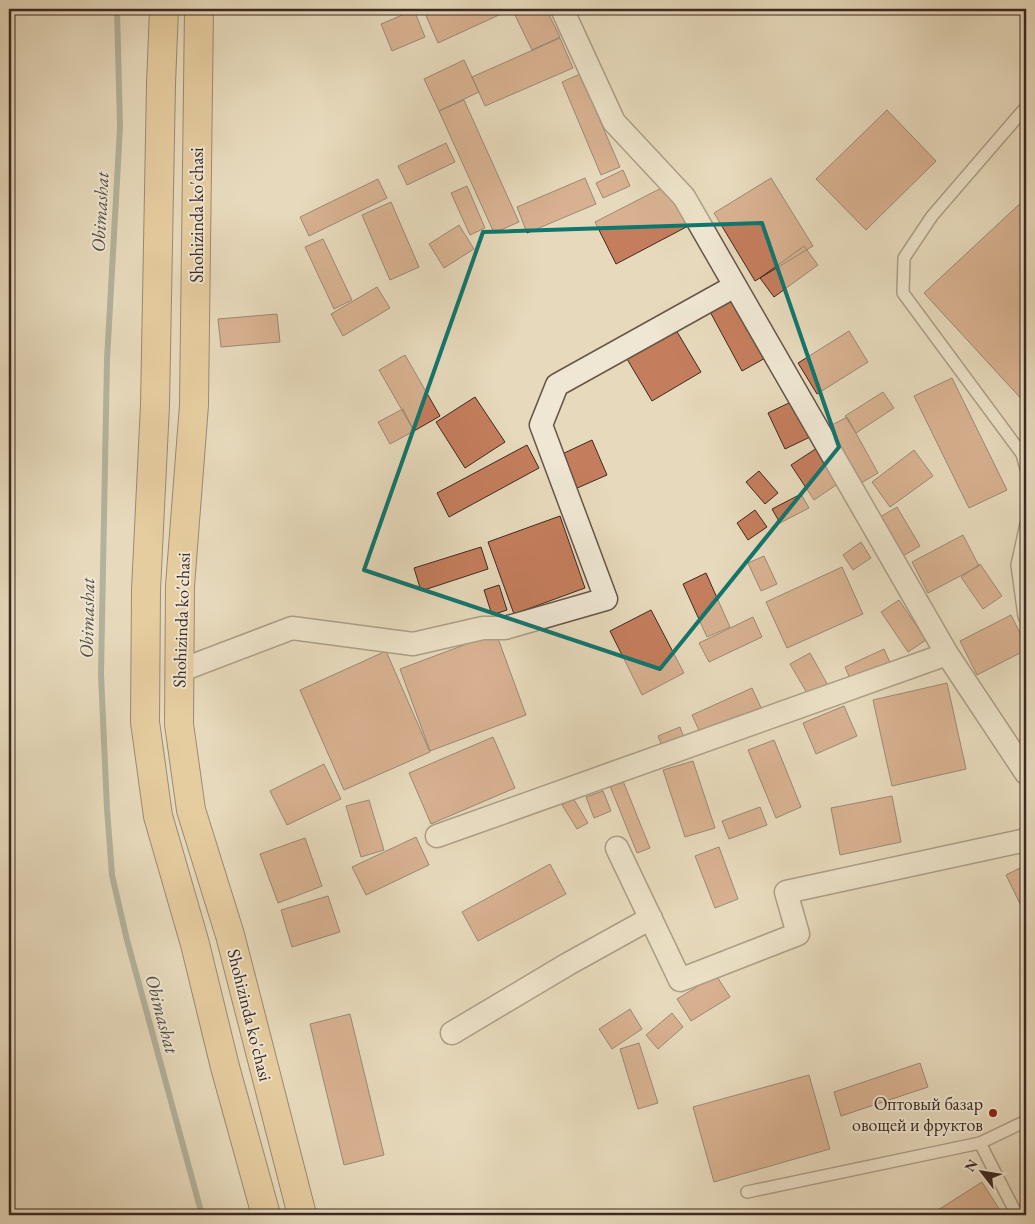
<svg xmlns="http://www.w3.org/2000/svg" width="1035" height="1224" font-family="'EB Garamond',serif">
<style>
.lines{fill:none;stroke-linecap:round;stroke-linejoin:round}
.stream{stroke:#738177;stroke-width:6}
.building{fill:#c57e5d;stroke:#3c2922}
.lane-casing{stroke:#675548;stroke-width:14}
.street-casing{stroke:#675548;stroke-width:25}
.primary-casing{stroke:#3c2922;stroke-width:30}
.lane{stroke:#efe7d3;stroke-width:11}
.street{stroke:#efe7d3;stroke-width:22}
.primary{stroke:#e4bd7e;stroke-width:28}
.marked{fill:none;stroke:#0f766e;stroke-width:4;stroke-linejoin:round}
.poi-dot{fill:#8f2418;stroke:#efe7d3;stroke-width:2}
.labels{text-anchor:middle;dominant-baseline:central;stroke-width:4;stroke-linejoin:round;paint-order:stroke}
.street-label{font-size:18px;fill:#3c2922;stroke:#efe7d3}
.poi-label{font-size:18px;fill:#3c2922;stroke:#efe7d3;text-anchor:end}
.water-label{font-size:19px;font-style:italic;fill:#534e45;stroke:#efe7d3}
</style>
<rect width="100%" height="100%" fill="#e7dabc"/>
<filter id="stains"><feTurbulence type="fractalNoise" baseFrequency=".004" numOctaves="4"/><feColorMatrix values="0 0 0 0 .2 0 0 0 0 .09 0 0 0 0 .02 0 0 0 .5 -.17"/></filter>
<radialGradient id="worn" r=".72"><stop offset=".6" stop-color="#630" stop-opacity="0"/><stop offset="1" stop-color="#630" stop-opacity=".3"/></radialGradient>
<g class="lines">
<!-- stream -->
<path class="stream" d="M117,9L120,127L107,360L101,674L107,809L112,875L127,940L202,1215"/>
</g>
<!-- building -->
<path class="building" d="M430,9H512L438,43L424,11Z
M512,9H546L560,37L532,50Z
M414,10L425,37L392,51L381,24Z
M560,38L573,68L485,106L472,77Z
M464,60L479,92L439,111L424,79Z
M580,74L620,167L601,175L562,82Z
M464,100L519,222L494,233L439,111Z
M887,110L936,161L866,230L816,179Z
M446,143L455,162L407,185L398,166Z
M623,170L630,186L603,198L596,183Z
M585,178L596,204L527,233L517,207Z
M771,178L813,246L755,281L714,213Z
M378,179L387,198L309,236L300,217Z
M671,183L692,224L616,264L595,222Z
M467,186L485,228L470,235L451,193Z
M1026,198V404L924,293Z
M391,202L419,267L390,280L362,215Z
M459,225L474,249L444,268L429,244Z
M323,239L352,300L334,309L305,247Z
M804,246L818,265L774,297L760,278Z
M377,287L390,308L343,336L331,314Z
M733,295L767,357L742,371L708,308Z
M277,314L280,342L221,347L218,319Z
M673,325L701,372L652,401L624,354Z
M849,331L868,362L817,394L798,363Z
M405,355L440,416L414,431L379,370Z
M952,378L1007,490L969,508L914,396Z
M883,392L894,408L856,433L845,416Z
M475,397L505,442L465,468L436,422Z
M793,401L810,437L785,449L768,413Z
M403,409L414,431L390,444L378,422Z
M847,417L878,473L861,483L830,426Z
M592,440L607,475L575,489L560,455Z
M527,445L539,468L449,517L437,493Z
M817,448L839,483L814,500L791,465Z
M914,450L933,476L890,507L872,482Z
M759,471L778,493L765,504L746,482Z
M801,494L809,508L780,523L772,509Z
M897,507L920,546L903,556L880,517Z
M755,510L767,527L748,540L737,523Z
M560,516L585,588L514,614L488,542Z
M963,535L979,566L928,593L912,562Z
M861,542L871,558L853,570L843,555Z
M481,547L488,569L421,591L414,568Z
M764,556L777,584L761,591L748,563Z
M980,564L1002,596L983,609L961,577Z
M842,567L863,614L787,648L766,602Z
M706,573L730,627L707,637L683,584Z
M499,585L507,610L492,615L484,590Z
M899,600L926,640L908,652L881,612Z
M651,610L684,673L642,695L610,631Z
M1011,615L1026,645V650L977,675L960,641Z
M753,617L762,637L709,662L699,643Z
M496,633L526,715L430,751L400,669Z
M884,649L891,665L852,683L845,667Z
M386,651L430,752L344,790L300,690Z
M810,653L830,689L811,700L790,664Z
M947,683L966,769L892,786L873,700Z
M752,688L763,712L703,739L692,715Z
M844,706L857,736L816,754L803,723Z
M680,727L685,741L663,749L658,736Z
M493,737L515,788L431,824L409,773Z
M774,740L801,807L776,818L748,750Z
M693,761L715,828L685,837L663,770Z
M324,764L341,799L287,825L270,791Z
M623,781L650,848L637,853L610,786Z
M603,791L611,811L594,818L586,797Z
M892,796L901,842L840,855L831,808Z
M573,798L588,823L577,829L562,805Z
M369,800L384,850L361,857L346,806Z
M760,807L767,825L729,839L722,821Z
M416,837L429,865L366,895L352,867Z
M305,838L322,886L278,903L260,854Z
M719,847L738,899L715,908L695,856Z
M550,864L566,894L478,941L462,912Z
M1026,865V916L1006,875Z
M328,896L340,932L292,947L281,910Z
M716,975L730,997L691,1021L677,999Z
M630,1009L642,1029L612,1049L599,1029Z
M672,1013L683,1027L658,1049L646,1035Z
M350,1014L384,1155L344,1165L310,1024Z
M639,1043L658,1103L638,1109L620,1049Z
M920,1063L928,1087L841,1116L834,1092Z
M809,1075L830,1149L714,1182L693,1107Z
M982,1182L1003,1215H930Z"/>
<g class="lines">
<defs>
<path id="lane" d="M1026,107L932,216L904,258L903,293L1022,454L1026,469
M1026,524L1017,565L1024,616L1026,620
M980,1143L1017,1215
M747,1192L980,1143L1026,1121"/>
<path id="street" d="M562,9L614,122L684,197L947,654L1026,773
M179,671L292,628L413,644L483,628H505L606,599L541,425L557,385L735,286
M437,836L947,654
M617,848L680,980L798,934L786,892L1026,840
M452,1033L568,964L651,918"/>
<path id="primary" d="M164,9L161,84L155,405L146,590L145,722L158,816L195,944L225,1067L266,1215
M199,9L194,405L180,586L179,724L191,810L230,935L302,1215"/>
</defs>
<!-- lane casing -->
<use href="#lane" class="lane-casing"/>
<!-- street casing -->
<use href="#street" class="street-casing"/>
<!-- primary casing -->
<use href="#primary" class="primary-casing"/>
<!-- lane -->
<use href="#lane" class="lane"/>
<!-- street -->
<use href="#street" class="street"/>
<!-- primary -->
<use href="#primary" class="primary"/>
</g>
<!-- marked area -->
<path d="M0 0H1035V1224H0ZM762,223L839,447L660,669L364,570L483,232Z" fill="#e7dabc" fill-opacity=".55" fill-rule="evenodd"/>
<path class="marked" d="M762,223L839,447L660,669L364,570L483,232Z"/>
<!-- markers -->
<circle class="poi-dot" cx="993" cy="1113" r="5"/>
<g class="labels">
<!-- street labels -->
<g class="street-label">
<text transform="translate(196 215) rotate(-90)">Shohizinda ko'chasi</text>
<text transform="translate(181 620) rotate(-88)">Shohizinda ko'chasi</text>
<text transform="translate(250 1015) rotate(76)">Shohizinda ko'chasi</text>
</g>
<!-- poi labels -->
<g class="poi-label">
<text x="983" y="1103">Оптовый базар<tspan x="983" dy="21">овощей и фруктов</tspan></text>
</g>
<!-- water labels -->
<g class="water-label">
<text transform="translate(100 212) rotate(-87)">Obimashat</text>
<text transform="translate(87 618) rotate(-89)">Obimashat</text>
<text transform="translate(162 1014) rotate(75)">Obimashat</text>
</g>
</g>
<!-- margin -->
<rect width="1035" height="1224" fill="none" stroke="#e7dabc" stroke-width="30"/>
<rect x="10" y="10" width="1015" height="1204" fill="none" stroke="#3c2922" stroke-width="2.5"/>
<rect x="15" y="15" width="1005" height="1194" fill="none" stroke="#3c2922"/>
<!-- north arrow -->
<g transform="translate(982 1172) rotate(301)" stroke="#efe7d3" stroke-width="4" paint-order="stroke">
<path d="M0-4L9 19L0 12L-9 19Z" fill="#3c2922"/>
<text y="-8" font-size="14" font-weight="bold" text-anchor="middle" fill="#3c2922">N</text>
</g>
<rect width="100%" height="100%" filter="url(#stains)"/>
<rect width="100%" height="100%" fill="url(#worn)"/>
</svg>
